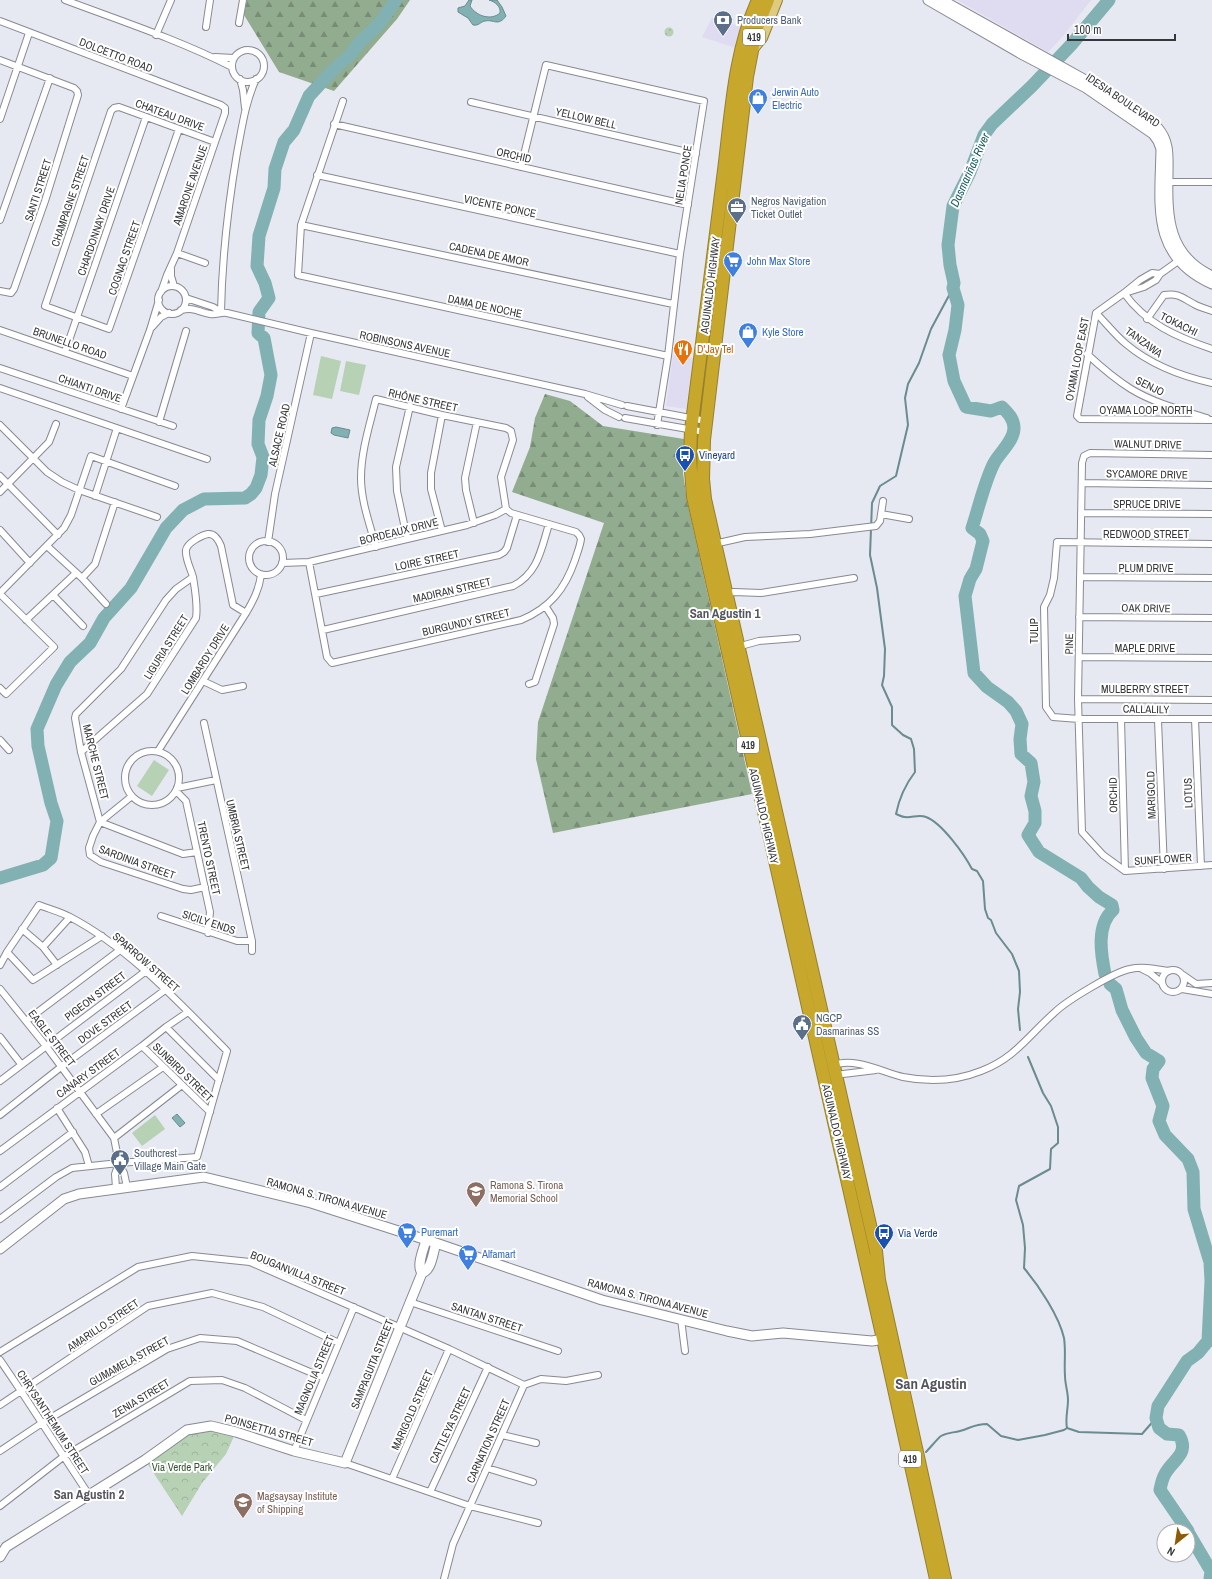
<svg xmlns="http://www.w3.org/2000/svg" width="1212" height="1579" font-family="'Archivo Narrow',sans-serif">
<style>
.commercial{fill:#dfdbf1}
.forest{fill:url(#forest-firs)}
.park{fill:url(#park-crowns)}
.garden{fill:url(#garden-dots)}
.pitch{fill:#b7d1b4}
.water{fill:#81b1b2;stroke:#6a8c8e}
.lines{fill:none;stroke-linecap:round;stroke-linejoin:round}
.stream{stroke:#6a8c8e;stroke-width:2}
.river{stroke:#81b1b2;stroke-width:13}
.street-casing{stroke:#888993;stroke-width:8}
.secondary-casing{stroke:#888993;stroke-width:11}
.primary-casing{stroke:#958031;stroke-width:12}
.highway-casing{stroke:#958031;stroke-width:14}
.street{stroke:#fff;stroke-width:6}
.secondary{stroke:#fff;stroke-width:9}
.primary{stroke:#decb80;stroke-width:10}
.highway{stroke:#c8a82c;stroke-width:12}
.labels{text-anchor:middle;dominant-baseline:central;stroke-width:4;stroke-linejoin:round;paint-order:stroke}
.shield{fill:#fff;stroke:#727376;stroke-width:1}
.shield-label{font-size:10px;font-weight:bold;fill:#36373b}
.service-label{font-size:11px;fill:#4e5e75;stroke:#fff;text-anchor:start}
.street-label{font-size:11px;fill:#36373b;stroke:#fff}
.shop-label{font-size:11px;fill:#366cbe;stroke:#fff;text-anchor:start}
.food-label{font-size:11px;fill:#c56008;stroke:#fff;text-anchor:start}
.transit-label{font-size:11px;fill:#164399;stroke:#fff;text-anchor:start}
.education-label{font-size:11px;fill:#785e54;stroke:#fff;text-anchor:start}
.park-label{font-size:11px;fill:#31582e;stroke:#fff}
.water-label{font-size:12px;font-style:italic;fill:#195d5f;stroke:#fff}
.quarter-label{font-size:13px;font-weight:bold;fill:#53545d;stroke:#fff}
.district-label{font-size:15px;font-weight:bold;fill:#53545d;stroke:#fff}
</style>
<defs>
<pattern id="forest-firs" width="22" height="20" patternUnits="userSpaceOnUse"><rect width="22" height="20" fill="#92ac8f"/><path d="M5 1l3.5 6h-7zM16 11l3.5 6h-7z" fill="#788d76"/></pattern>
<pattern id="park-crowns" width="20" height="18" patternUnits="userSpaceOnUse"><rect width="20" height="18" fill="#b7d1b4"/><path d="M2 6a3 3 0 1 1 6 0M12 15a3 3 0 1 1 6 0" fill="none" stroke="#9eb49c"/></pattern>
<pattern id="garden-dots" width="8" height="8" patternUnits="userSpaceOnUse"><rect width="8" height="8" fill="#b7d1b4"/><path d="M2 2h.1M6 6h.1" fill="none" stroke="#9eb49c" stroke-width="1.8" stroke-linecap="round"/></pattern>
</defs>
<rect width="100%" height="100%" fill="#e6e8f2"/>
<!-- commercial -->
<path class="commercial" d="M957,0H1091L1063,36L1048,52Z
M712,18L742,27L736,48L702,37Z
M673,355L693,358L686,409L666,406Z"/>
<!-- forest -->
<path class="forest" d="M247,0H410L397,19L334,91L279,72L244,15Z
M545,394L570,401L603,426L684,439L683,473L687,501L752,794L553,833L536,759L538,722L604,523L512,492L530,447L535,418Z"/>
<!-- park -->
<path class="park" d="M211,1426L236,1432L226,1454L202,1483L182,1516L145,1460L187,1430Z"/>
<!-- garden -->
<path class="garden" d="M664.5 32a4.5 4.5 0 1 1 9 0a4.5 4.5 0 1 1-9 0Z"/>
<!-- pitch -->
<path class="pitch" d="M321,356L341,361L332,399L313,395Z
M346,361L366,365L359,395L340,391Z
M154,760L169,770L152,796L137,786Z
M155,1115L165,1129L142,1146L132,1133Z"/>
<!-- water -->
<path class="water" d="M469,0H472L470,6C476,16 491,21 500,13C501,6 495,2 489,0H497L502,7L506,16C498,27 494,19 485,21C480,22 479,26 473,25L468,18L458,12V8L465,6Z
M336,427L350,430L348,438L334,435L331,433L332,428Z
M177,1114L185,1123L180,1127L172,1118Z"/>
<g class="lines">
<!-- stream -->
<path class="stream" d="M953,288L931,329L919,363L908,384L905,398L908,425L896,476L880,486L872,503L870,555L877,588L885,649L884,676L882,685L892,707V725L903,735L911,739L914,749L915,772C905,785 899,799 896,814C899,815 902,817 905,817C912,818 919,814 926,817C942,823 964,854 972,869L977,871L983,881L985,909L988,918L991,920L996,933L1012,954L1019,971L1020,992L1018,1009L1020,1030
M1028,1057L1043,1093L1051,1106L1058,1127V1143L1051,1149L1050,1169L1019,1186L1016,1200L1023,1225L1025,1248L1024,1268C1039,1286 1059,1316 1064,1338C1066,1351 1064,1363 1065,1376C1065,1384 1068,1392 1068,1400C1068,1410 1065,1418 1067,1428
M1067,1428L1079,1432L1142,1434L1156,1418
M926,1452C930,1448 938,1438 941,1436C948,1432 953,1433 960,1431C971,1428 974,1424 987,1424L1001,1436L1018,1440L1045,1435L1064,1430L1067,1428"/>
<!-- river -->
<path class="river" d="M0,878L43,865L51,858L57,821L51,803L38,746L37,729L56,685L70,662L90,643L104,618L131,588L166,528L183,510L204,499L245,498L251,494L256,488L261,475L263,457L258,444L259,420L267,396L271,375L264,338L258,333L259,312L269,298L265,283L257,266L259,236L274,188L275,169L284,142L294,130L309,96L333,70L350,55L360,42L379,24L396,0
M1105,974C1101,954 1096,925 1113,910L1112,905L1099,897L1088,887L1081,878L1039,852L1028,835L1035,823V811L1031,796L1034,782L1031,763L1021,754L1020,739L1022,724L1016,711L1008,702L987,687L974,673L965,596L970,579L976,569L983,541L980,534L972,528C979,507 984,483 994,463C1000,452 1014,441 1014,428C1014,419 1008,413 1002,407L991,411L966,407L954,381L949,355L955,330L958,305L953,288L954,283L950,265L948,245L953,206L970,172L984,135L992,124L1032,86L1071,45L1109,0
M1110,984L1116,989L1122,1010L1136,1038L1146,1053L1159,1061L1153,1069L1152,1078L1163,1106L1159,1121L1165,1135L1188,1159L1193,1172L1194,1209L1210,1262L1211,1281L1208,1341L1198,1353L1187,1361L1178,1375L1158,1406L1156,1418L1159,1428L1167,1434L1179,1435C1190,1454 1173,1459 1165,1474C1162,1479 1161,1485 1160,1490L1188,1531
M1188,1532L1211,1571L1210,1579"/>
<defs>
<path id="street" d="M65,0C121,21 179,40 232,67
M0,21L221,105L225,108V113L177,253L167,275L161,292
M239,23L243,0
M206,27L210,0
M156,35L171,0
M232 66a16 16 0 1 1 32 0a16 16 0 1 1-32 0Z
M215,57L234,58
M0,60L74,88L77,91L78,95L45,201L14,289L11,293L0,291
M240,79L243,90L245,108
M343,101L301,225L298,275L668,356
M471,102L696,154
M0,119L29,33
M334,124L688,205
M179,129L109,329L45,306L111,111L114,108L119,107L215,142
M521,167L546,65L704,101L680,254L668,356L657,425
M317,175L680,254
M1166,182H1212
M0,220L50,78
M301,225L673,304
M177,253L205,263
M171,269V276L174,286
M1160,274L1152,273L1140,280L1124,293L1096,313L1077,416L1080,419L1212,420
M158 300a14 14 0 1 1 28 0a14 14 0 1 1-28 0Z
M1128,292L1144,287L1156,280L1160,274L1181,259
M1124,293C1146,324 1177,337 1212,349
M186,298L213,307L221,312
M181,310C196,307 197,312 210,314C216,315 221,312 227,313L311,333L585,394L622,405
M221,312C222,258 228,206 237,153C242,128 245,103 256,79
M1096,313C1106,323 1115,335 1126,344C1151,365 1180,376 1212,383
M1147,319L1164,295C1179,293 1181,297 1194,304C1199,307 1206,309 1212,311
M152,327L161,317L169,313
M0,330L133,376
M65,352L146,117
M1087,354C1101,367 1115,379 1131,389C1154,403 1181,410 1207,418
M0,368L173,426
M0,388L207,459
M588,397L605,410L619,417
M627,406L706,421
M121,409L150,330L159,300
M625,418L705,432
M159,422L186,331
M0,425L47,472L62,482L79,490L157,517
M1212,455L1090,453L1084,456L1082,463L1078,699L1082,832L1103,855L1125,871L1212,865
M0,476L58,535
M1082,483L1212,485
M0,492L49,442L56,424
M95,496L117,428
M1081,513L1212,514
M881,514L909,519
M474,523L466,490L465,478L477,422
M0,530L30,563
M442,531L431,489V473L442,415
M407,538L397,491L396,467L410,406
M249 558a17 17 0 1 1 34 0a17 17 0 1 1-34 0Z
M268,542L275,494L311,333
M714,544L745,537L810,534L876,526L880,521L883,501
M1212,544L1057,542L1054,578L1050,595L1044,607L1046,707L1053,717L1079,719H1212
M47,546L82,578L106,604
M376,547C370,525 361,501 361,478C361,451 370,424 376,399L442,415L506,428L511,431L513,440L501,477L506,509
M309,562L327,657L332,663L521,620C550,608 565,589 575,560C577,553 580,547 581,539L579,535L576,532L511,513L506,509
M282,563L309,562L467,525L495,515L506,509
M1080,577L1212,578
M82,578L95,564L115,502
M0,593L64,528L71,515L91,456L175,486
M0,594L54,647L6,694L0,688
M316,594L499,555L504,552L507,548L517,515
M725,594L734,592L761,593L854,578
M53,595L83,626
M1079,617L1212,618
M26,620L76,573
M323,630L513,586C538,573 541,550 549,524
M737,647L759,641L797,638
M1079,657L1212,658
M203,681L222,690L243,686
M529,684L535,682L554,624L553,618L546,607
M1078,699L1212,700
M1121,719L1125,871
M1195,719L1201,866
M1158,720L1164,869
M204,723L252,941V951
M0,740L9,750
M125 778a27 27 0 1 1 54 0a27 27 0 1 1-54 0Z
M158,751L246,613C253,601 259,590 261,575
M81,752L147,694L196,618C198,605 195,590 193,577C191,569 185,559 186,550C187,543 202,535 208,534C215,533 219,541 221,546L233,605L246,613
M177,788L216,780
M176,791L186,801L210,912L208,933
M132,796L100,822L93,836L89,848L90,855L101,862L183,889L191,890L205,887
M100,822L81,752L75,718L76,714L121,669L166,600L176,589L193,577
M100,822L183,854L197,852
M161,916L237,941H252
M22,929L43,947L57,965
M43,947L70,917
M7,952L33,980L102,936
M0,965L7,952L39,905C49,909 61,912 70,917C131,949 180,1004 227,1051L197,1157L119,1163L72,1168L56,1177L0,1219
M1142,969L1150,973L1162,983
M1162 981a11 11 0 1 1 22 0a11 11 0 1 1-22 0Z
M1183,975L1196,984L1212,983
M0,989L46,1046L114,1138L119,1163L124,1173L127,1187
M1182,989L1212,994
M26,1021L120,950
M166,1027L219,1080
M0,1037L21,1064
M142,1046L210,1112
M832,1066C853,1056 882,1072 903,1077C928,1082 956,1081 981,1071C1015,1058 1028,1036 1054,1013C1066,1001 1114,972 1130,969C1143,966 1156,969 1169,971
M835,1075L876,1070
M0,1081L146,971
M57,1108L85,1152L89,1166
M96,1114L163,1067
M0,1115L61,1067L165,990
M114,1138L182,1085
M0,1151L142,1046L166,1027L188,1012
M0,1187L73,1132
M116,1188L115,1174L119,1163
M410,1302L558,1351
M681,1319L685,1351
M0,1352L138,1267L192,1256L250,1262L449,1349L524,1385
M0,1360L21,1391L89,1495
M524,1385L541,1379L566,1381L598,1375
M0,1405L148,1306L212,1293L263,1307L339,1343
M502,1435L536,1443
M0,1451L42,1423L167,1349L200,1338L237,1341L324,1378
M294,1451L354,1307
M345,1463L470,1506L538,1523
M487,1468L533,1482
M392,1479L449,1349
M430,1492L488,1367
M0,1506L63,1457L190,1381L222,1380L245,1388L306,1420
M444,1579L453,1544L524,1385"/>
<path id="secondary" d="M928,0L1023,55L1086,88L1153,134L1158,141L1161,149C1160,206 1150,256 1212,284
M942,0L1089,82L1158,128C1170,142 1168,157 1168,174C1167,218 1168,255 1212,276
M0,1249L64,1199L79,1194L204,1177L311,1203L436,1243L602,1300L727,1331L752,1336L783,1333L872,1341L889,1338
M422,1273C416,1265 424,1249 426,1240
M0,1557L6,1547L145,1460L187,1430L211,1426L236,1432L294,1451L345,1463L422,1273C432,1270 433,1252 436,1243"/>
<path id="primary" d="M752,50L762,38L777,0"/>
<path id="highway" d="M758,0C733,54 731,119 723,178C713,262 701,346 691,430L690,458L693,497L883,1339L936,1579
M768,0L756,30L747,77L704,440L703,479L705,499L715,543L876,1251L879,1280L945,1579"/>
</defs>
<!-- street casing -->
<use href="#street" class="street-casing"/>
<!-- secondary casing -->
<use href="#secondary" class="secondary-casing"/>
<!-- primary casing -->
<use href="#primary" class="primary-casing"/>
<!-- highway casing -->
<use href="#highway" class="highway-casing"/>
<!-- street -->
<use href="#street" class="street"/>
<!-- secondary -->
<use href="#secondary" class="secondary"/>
<!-- primary -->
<use href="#primary" class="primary"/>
<!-- highway -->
<use href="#highway" class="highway"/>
</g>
<!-- icons -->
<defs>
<symbol id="bank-pin" viewBox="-11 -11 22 30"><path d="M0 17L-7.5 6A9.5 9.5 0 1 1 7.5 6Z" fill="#5c6f8a" stroke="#fff"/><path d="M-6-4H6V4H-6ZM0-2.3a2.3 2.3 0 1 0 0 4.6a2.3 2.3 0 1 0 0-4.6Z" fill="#fff"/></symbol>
<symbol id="shop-pin" viewBox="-11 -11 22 30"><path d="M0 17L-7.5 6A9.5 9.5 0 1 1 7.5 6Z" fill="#3f7fe0" stroke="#fff"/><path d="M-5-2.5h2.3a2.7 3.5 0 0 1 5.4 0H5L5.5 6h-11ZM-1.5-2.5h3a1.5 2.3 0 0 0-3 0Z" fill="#fff"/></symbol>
<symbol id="office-pin" viewBox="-11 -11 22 30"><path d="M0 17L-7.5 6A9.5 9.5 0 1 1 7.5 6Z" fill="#5c6f8a" stroke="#fff"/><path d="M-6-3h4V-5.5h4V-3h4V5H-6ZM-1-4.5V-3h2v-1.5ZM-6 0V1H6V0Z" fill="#fff"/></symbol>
<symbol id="supermarket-pin" viewBox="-11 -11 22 30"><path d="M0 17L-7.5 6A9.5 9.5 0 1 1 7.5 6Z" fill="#3f7fe0" stroke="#fff"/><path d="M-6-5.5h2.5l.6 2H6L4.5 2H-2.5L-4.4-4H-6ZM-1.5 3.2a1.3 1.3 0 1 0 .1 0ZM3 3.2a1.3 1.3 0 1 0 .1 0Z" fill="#fff"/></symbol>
<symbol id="restaurant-pin" viewBox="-11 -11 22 30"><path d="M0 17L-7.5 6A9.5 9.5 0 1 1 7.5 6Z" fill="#e8710a" stroke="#fff"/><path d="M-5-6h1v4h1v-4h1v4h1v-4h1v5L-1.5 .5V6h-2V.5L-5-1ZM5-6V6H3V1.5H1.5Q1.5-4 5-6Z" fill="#fff"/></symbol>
<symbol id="bus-pin" viewBox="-11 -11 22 30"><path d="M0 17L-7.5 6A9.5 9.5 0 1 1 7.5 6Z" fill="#1a4fb4" stroke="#fff"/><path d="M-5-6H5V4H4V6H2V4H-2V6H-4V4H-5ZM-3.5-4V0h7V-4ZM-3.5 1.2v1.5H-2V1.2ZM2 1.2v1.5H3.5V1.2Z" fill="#fff"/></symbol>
<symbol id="civic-pin" viewBox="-11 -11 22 30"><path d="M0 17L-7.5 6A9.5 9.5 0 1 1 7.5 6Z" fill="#5c6f8a" stroke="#fff"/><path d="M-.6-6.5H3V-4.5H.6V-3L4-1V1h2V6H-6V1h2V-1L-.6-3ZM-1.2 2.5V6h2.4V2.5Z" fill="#fff"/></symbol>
<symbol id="school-pin" viewBox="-11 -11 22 30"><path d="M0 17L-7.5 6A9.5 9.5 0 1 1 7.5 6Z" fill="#8d6e63" stroke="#fff"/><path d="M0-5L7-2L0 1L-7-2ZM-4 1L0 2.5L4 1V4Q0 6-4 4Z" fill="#fff"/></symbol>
<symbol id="university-pin" viewBox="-11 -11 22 30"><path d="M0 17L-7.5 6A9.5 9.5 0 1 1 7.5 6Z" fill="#8d6e63" stroke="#fff"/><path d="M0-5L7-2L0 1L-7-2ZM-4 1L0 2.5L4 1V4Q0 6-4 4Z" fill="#fff"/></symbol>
</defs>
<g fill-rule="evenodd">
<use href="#bank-pin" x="712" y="9" width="22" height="30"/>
<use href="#shop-pin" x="747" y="87" width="22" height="30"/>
<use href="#office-pin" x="726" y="196" width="22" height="30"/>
<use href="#supermarket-pin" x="722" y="250" width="22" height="30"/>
<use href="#shop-pin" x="737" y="321" width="22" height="30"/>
<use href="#restaurant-pin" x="672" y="338" width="22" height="30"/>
<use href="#bus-pin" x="674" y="444" width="22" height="30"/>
<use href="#civic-pin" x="791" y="1013" width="22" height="30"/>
<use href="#civic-pin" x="109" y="1148" width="22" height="30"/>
<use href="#school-pin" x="465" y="1180" width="22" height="30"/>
<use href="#supermarket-pin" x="396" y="1221" width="22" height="30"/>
<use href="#bus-pin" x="873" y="1222" width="22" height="30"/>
<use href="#supermarket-pin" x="457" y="1243" width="22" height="30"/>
<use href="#university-pin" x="232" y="1491" width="22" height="30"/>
</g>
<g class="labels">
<!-- shield labels -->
<g class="shield">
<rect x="743" y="29" width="22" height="16" rx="3"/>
<rect x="737" y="737" width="22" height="16" rx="3"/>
<rect x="899" y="1451" width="22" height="16" rx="3"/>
</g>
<g class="shield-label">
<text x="754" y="37">419</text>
<text x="748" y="745">419</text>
<text x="910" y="1459">419</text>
</g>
<!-- service labels -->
<g class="service-label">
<text x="737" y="20">Producers Bank</text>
<text x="751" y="201">Negros Navigation<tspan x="751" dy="13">Ticket Outlet</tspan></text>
<text x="816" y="1018">NGCP<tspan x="816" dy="13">Dasmarinas SS</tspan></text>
<text x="134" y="1153">Southcrest<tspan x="134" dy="13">Village Main Gate</tspan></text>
</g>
<!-- street labels -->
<g class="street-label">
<text transform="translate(116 55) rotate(21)">DOLCETTO ROAD</text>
<text transform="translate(1123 100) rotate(34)">IDESIA BOULEVARD</text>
<text transform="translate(170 115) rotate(20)">CHATEAU DRIVE</text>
<text transform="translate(586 118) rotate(13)">YELLOW BELL</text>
<text transform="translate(514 155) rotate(13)">ORCHID</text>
<text transform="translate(683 175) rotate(-81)">NELIA PONCE</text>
<text transform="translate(190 185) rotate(-71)">AMARONE AVENUE</text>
<text transform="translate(38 190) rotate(-72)">SANTI STREET</text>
<text transform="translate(70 201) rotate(-71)">CHAMPAGNE STREET</text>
<text transform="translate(500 206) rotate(12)">VICENTE PONCE</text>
<text transform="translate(96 231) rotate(-71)">CHARDONNAY DRIVE</text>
<text transform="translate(489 254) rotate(12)">CADENA DE AMOR</text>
<text transform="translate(124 258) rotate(-71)">COGNAC STREET</text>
<text transform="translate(710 285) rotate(-83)">AGUINALDO HIGHWAY</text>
<text transform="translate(485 306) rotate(12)">DAMA DE NOCHE</text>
<text transform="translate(1179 324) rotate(26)">TOKACHI</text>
<text transform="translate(1144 342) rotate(36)">TANZAWA</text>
<text transform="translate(70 343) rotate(19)">BRUNELLO ROAD</text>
<text transform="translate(405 344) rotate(12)">ROBINSONS AVENUE</text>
<text transform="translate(1077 359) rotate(-79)">OYAMA LOOP EAST</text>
<text transform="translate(1150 386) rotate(26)">SENJO</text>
<text transform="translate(90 388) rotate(19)">CHIANTI DRIVE</text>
<text transform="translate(423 400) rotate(13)">RHÔNE STREET</text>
<text x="1146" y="410">OYAMA LOOP NORTH</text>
<text transform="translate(279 435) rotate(-77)">ALSACE ROAD</text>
<text transform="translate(1148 444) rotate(1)">WALNUT DRIVE</text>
<text transform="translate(1147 474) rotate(1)">SYCAMORE DRIVE</text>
<text x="1147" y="504">SPRUCE DRIVE</text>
<text transform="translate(399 531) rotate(-14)">BORDEAUX DRIVE</text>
<text x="1146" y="534">REDWOOD STREET</text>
<text transform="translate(427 560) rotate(-12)">LOIRE STREET</text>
<text x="1146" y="568">PLUM DRIVE</text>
<text transform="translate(452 590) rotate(-13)">MADIRAN STREET</text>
<text transform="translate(1146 608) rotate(1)">OAK DRIVE</text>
<text transform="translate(466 622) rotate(-13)">BURGUNDY STREET</text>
<text transform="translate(1034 631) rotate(-90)">TULIP</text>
<text transform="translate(1069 644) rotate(-89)">PINE</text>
<text transform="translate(166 647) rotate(-58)">LIGURIA STREET</text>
<text x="1145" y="648">MAPLE DRIVE</text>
<text transform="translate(205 659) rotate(-58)">LOMBARDY DRIVE</text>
<text x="1145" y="689">MULBERRY STREET</text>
<text transform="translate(1146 709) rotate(1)">CALLALILY</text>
<text transform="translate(96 762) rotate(76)">MARCHE STREET</text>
<text transform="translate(1188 793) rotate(-92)">LOTUS</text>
<text transform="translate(1113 795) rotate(-91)">ORCHID</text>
<text transform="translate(1151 795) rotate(-92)">MARIGOLD</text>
<text transform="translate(764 816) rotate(77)">AGUINALDO HIGHWAY</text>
<text transform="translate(238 835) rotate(77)">UMBRIA STREET</text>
<text transform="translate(209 858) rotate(78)">TRENTO STREET</text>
<text transform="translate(1163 859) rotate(-4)">SUNFLOWER</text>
<text transform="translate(137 862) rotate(20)">SARDINIA STREET</text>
<text transform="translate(209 922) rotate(18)">SICILY ENDS</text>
<text transform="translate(146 962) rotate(41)">SPARROW STREET</text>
<text transform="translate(95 996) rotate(-37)">PIGEON STREET</text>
<text transform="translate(105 1022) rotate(-36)">DOVE STREET</text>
<text transform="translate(52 1038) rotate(52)">EAGLE STREET</text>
<text transform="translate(183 1072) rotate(44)">SUNBIRD STREET</text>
<text transform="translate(88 1073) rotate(-36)">CANARY STREET</text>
<text transform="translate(837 1132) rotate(77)">AGUINALDO HIGHWAY</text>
<text transform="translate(327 1198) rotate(16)">RAMONA S. TIRONA AVENUE</text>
<text transform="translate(298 1273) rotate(22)">BOUGANVILLA STREET</text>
<text transform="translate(648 1298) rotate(15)">RAMONA S. TIRONA AVENUE</text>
<text transform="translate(487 1317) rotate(18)">SANTAN STREET</text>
<text transform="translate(103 1325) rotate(-34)">AMARILLO STREET</text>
<text transform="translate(129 1361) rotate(-29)">GUMAMELA STREET</text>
<text transform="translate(372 1364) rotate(-68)">SAMPAGUITA STREET</text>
<text transform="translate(314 1375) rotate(-67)">MAGNOLIA STREET</text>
<text transform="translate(141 1398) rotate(-31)">ZENIA STREET</text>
<text transform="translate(412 1410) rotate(-66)">MARIGOLD STREET</text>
<text transform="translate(53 1422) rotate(57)">CHRYSANTHEMUM STREET</text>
<text transform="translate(450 1425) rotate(-65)">CATTLEYA STREET</text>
<text transform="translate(269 1430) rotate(16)">POINSETTIA STREET</text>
<text transform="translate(488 1441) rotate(-66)">CARNATION STREET</text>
</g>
<!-- shop labels -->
<g class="shop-label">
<text x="772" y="92">Jerwin Auto<tspan x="772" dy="13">Electric</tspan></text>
<text x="747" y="261">John Max Store</text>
<text x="762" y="332">Kyle Store</text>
<text x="421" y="1232">Puremart</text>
<text x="482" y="1254">Alfamart</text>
</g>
<!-- food labels -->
<g class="food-label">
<text x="697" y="349">D'Jay Tel</text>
</g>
<!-- transit labels -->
<g class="transit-label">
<text x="699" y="455">Vineyard</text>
<text x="898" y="1233">Via Verde</text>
</g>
<!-- education labels -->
<g class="education-label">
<text x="490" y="1185">Ramona S. Tirona<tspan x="490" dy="13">Memorial School</tspan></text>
<text x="257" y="1496">Magsaysay Institute<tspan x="257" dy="13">of Shipping</tspan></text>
</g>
<!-- park labels -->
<g class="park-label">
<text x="182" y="1467">Via Verde Park</text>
</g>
<!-- water labels -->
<g class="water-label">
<text transform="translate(970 170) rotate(-66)">Dasmariñas River</text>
</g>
<!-- quarter labels -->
<g class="quarter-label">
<text x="725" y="613">San Agustin 1</text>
<text x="89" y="1494">San Agustin 2</text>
</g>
<!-- district labels -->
<g class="district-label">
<text x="931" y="1383">San Agustin</text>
</g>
</g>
<!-- north arrow -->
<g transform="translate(1176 1543) rotate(210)"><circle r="19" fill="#ffffff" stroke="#afafb1"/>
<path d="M0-3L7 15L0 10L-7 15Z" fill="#8d5b06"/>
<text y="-6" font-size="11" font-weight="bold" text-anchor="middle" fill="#36373b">N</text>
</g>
<!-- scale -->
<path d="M1068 34v6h107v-6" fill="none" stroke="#36373b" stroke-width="2"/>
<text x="1074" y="34" font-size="12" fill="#36373b" stroke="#ffffff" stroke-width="3" paint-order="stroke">100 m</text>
</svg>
